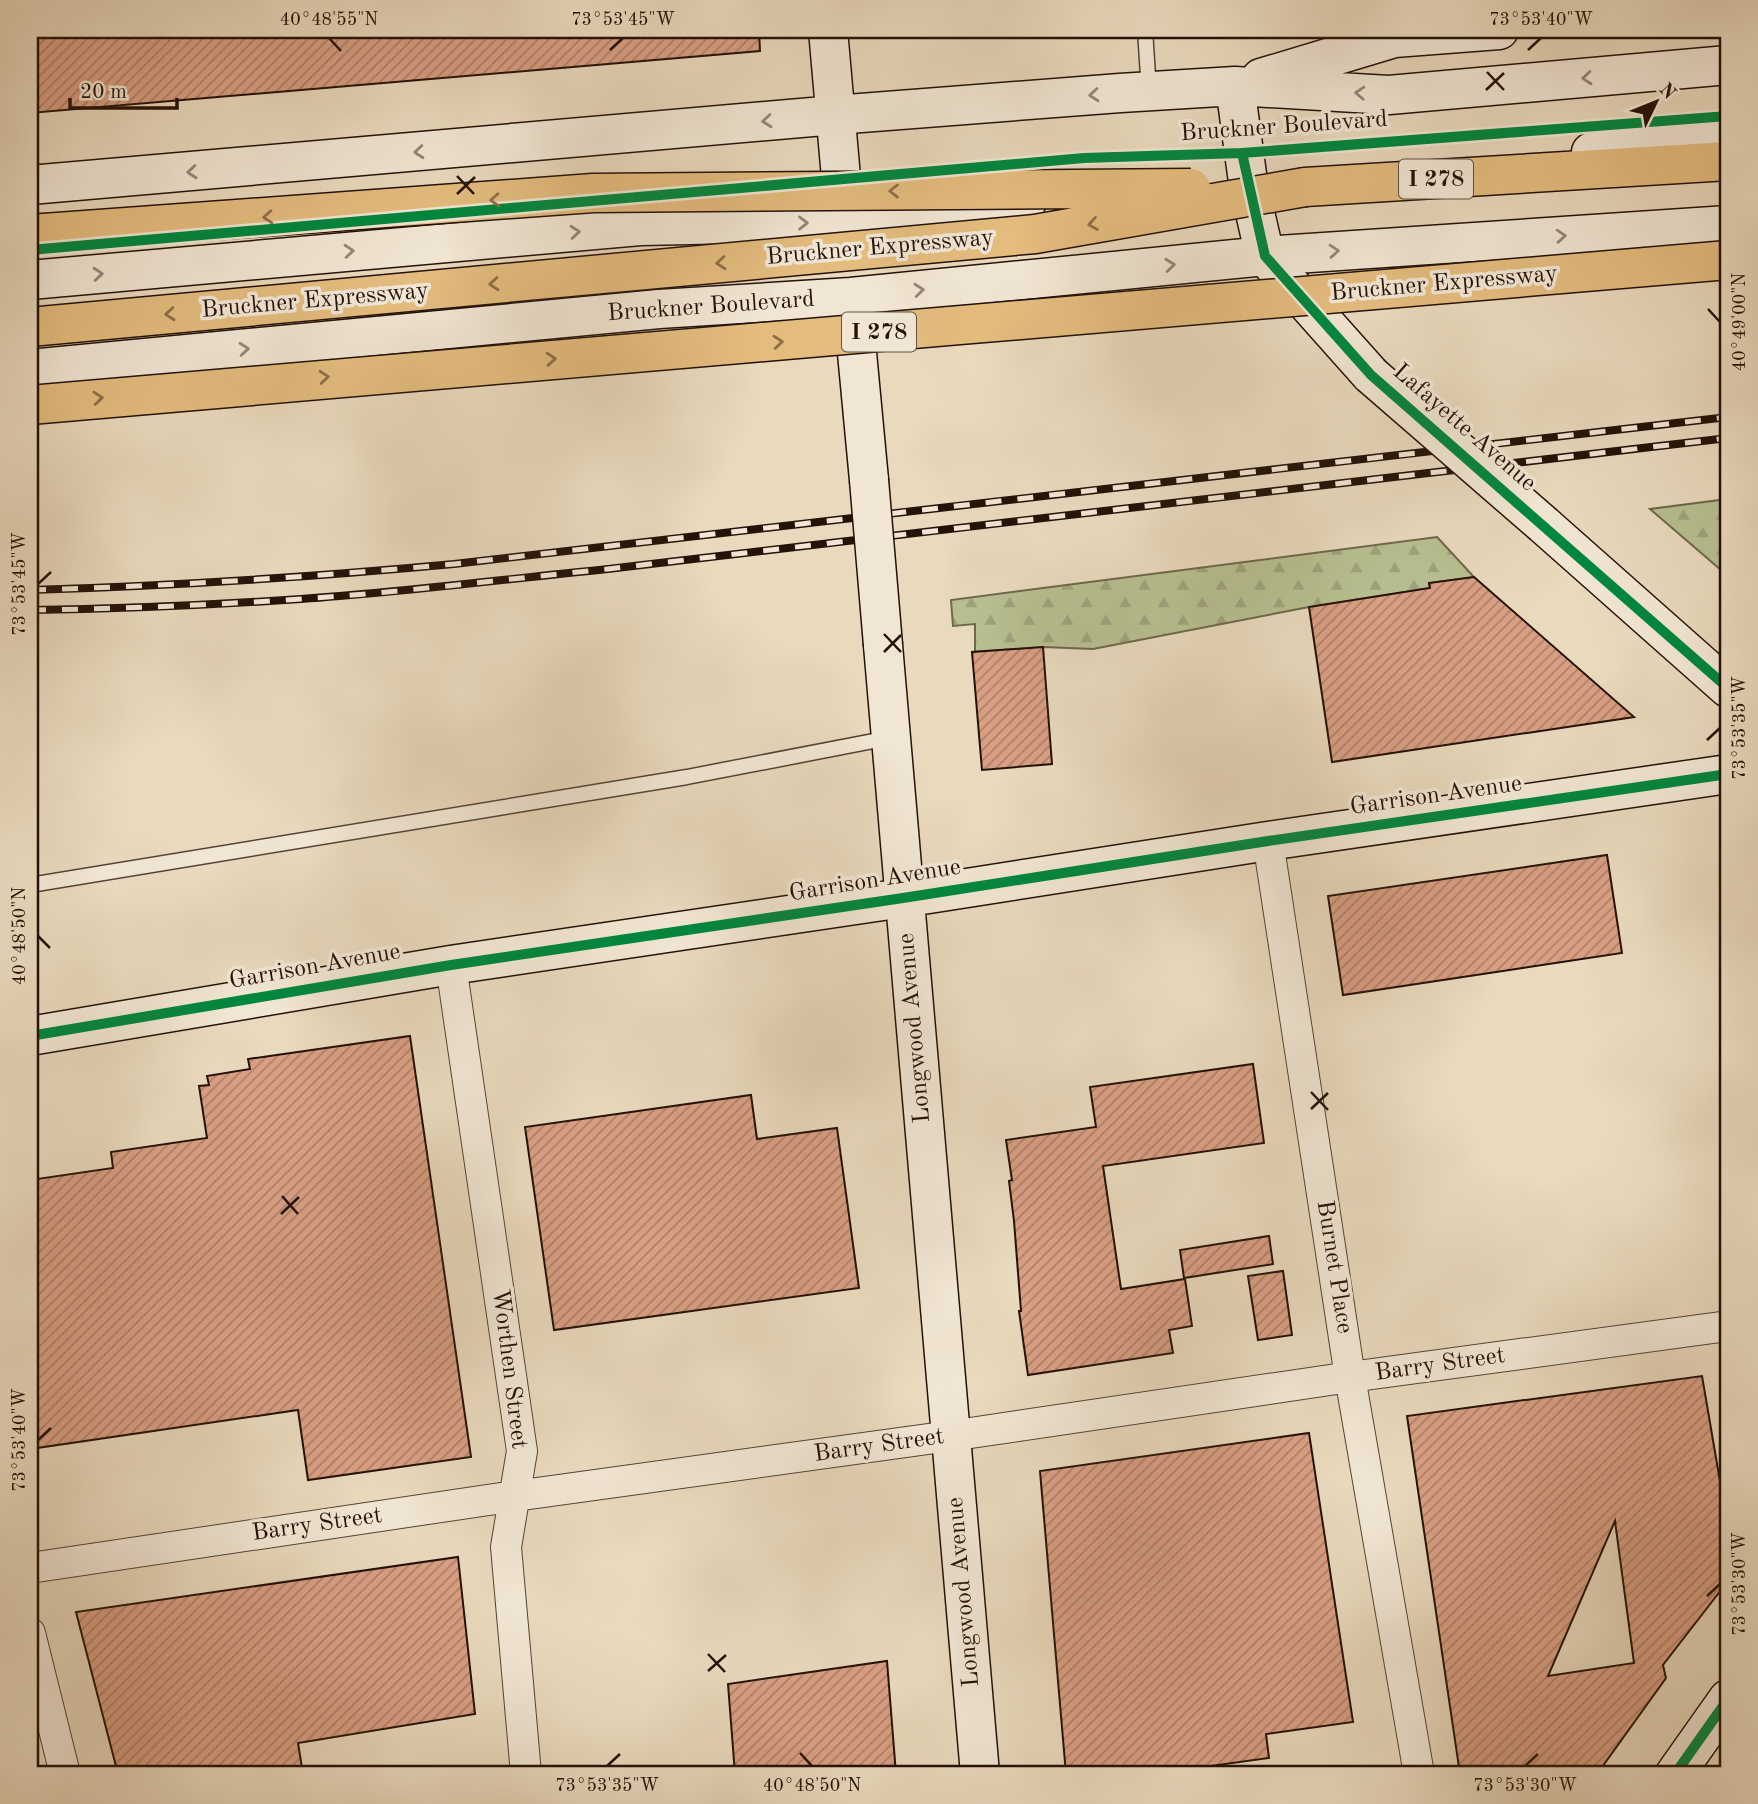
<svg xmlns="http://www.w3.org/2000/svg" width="1758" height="1804" font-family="'Old Standard TT',serif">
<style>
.forest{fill:url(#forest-firs);stroke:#6e684c;stroke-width:2}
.building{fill:url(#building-hatch);stroke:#241108;stroke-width:2;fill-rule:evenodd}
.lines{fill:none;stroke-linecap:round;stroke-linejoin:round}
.lane-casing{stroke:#554335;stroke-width:17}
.street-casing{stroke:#554335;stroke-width:32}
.secondary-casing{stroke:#241108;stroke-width:41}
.highway-casing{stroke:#241108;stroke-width:41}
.lane{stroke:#f1e6d4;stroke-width:14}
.street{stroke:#f1e6d4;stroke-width:30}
.secondary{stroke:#f1e6d4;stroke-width:38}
.highway{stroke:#e4bc7e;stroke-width:38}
.rail-casing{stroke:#241108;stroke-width:8}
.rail{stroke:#f1e6d4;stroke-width:5;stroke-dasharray:16;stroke-linecap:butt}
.secondary-bridge-casing{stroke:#241108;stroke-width:41;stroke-linecap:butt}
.highway-bridge-casing{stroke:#241108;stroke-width:41;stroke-linecap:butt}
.secondary-bridge{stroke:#f1e6d4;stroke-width:38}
.highway-bridge{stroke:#e4bc7e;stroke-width:38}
.cycleway-casing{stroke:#f1e6d4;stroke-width:15}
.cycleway{stroke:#00873e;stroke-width:10}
.oneway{stroke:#958678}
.oneway2{stroke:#8e6f49}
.ticks{fill:none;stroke:#241108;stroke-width:2.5}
.labels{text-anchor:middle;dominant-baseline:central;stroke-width:7;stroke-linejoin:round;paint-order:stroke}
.shield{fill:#f1e6d4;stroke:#625145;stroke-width:2}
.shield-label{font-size:23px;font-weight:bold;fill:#241108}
.street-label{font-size:24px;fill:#241108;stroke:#f1e6d4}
.neatline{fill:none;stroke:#241108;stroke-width:2.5}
.ticks-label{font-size:18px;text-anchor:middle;fill:#241108}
</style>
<defs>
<pattern id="forest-firs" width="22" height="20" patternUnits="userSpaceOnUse" patternTransform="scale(1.75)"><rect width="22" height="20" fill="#b7bf90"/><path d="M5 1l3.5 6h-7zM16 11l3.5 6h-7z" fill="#9da37b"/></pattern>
<pattern id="building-hatch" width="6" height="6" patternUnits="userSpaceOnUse" patternTransform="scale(1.75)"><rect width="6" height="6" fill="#d99f83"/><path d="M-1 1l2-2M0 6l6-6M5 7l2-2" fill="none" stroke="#b08069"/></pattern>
</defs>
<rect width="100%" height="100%" fill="#e9d9bd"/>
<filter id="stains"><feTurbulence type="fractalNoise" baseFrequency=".00286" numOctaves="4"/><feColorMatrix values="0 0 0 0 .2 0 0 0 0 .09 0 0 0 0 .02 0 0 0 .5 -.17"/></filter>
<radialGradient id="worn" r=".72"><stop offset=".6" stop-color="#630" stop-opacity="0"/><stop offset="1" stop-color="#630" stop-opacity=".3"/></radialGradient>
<!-- forest -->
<path class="forest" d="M1728,499V576L1650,509Z
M1437,537L1474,577L1429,583L1430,588L1309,607L1093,649L1043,647L975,652V624L953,626L951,600Z"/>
<!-- building -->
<path class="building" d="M30,30H759L760,51L30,113Z
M1474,577L1634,717L1332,762L1309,607L1430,588L1429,583Z
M1043,647L1052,764L982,770L972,652Z
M1607,855L1622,953L1343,995L1328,896Z
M410,1036L471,1457L308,1480L298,1410L30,1449V1180L113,1168L111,1152L207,1138L199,1086L209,1085L207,1076L250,1069L248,1059Z
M1253,1064L1264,1143L1103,1166L1121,1289L1185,1279L1192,1326L1169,1330L1173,1353L1028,1375L1019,1311H1021L1014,1221L1009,1181L1012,1180L1006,1140L1096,1127L1090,1087Z
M751,1095L757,1139L837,1128L859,1288L554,1330L525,1127Z
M1269,1236L1273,1264L1184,1278L1180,1250Z
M1283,1271L1292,1335L1258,1340L1248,1276Z
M1702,1376L1728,1528V1581L1663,1665L1666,1678L1597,1774H1460L1407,1416ZM1615,1521L1634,1663L1548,1676Z
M1309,1433L1353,1722L1266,1734L1269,1758L1153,1774H1066L1040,1471Z
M458,1557L475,1714L298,1743L303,1774H118L76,1612Z
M887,1661L896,1774H735L728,1684Z"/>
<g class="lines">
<defs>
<path id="lane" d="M1145,30L1149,91
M30,885L687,777L889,738"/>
<path id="street" d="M1268,841L1350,1377L1419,1774
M451,965L522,1451L506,1547L526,1774
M30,1568L515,1496L950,1436L1350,1377L1728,1326
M30,1633L65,1774"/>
<path id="secondary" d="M828,30L845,223
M1261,78L1394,38L1499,30
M1235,86L1248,182L1265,256L1371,375
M1591,152L1728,139
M30,185L835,115L1120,93L1235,86L1389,95L1728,65
M30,280L640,226L845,222L1026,204
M852,300L869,480
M30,369L659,309L851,297L1265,256L1728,225
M1544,525L1728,688
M883,645L980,1774
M30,1036L451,965L903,898L1268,841L1728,774
M1675,1774L1728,1699"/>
<path id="highway" d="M1305,187L1728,161"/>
</defs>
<!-- lane casing -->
<use href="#lane" class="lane-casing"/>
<!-- street casing -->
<use href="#street" class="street-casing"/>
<!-- secondary casing -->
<use href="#secondary" class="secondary-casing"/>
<!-- highway casing -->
<use href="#highway" class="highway-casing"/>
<!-- lane -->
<use href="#lane" class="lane"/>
<!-- street -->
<use href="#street" class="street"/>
<!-- secondary -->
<use href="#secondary" class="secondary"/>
<!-- highway -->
<use href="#highway" class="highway"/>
<defs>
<path id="rail" d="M30,590C172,586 312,577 454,564L1728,417
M30,610C120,609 211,605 301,599C404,592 506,579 608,569L1728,438"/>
</defs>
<!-- rail casing -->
<use href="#rail" class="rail-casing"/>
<!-- rail -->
<use href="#rail" class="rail"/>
<defs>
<path id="secondary-bridge" d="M1371,375L1544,525
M869,480L883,645"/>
<path id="highway-bridge" d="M30,234L593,193L1191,188
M30,327L1035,234L1305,187
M30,405C596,352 1162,311 1728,260"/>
</defs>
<!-- secondary-bridge casing -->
<use href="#secondary-bridge" class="secondary-bridge-casing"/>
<!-- highway-bridge casing -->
<use href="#highway-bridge" class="highway-bridge-casing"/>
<!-- secondary-bridge -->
<use href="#secondary-bridge" class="secondary-bridge"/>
<!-- highway-bridge -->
<use href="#highway-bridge" class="highway-bridge"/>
<defs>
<path id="cycleway" d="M1242,153L1265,256L1371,375L1728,688
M30,250L1084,158L1242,153L1728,116
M30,1036L451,965L903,898L1268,841L1728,774
M1675,1774L1728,1699"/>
</defs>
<!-- cycleway casing -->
<use href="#cycleway" class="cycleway-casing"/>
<!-- cycleway -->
<use href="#cycleway" class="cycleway"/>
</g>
<!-- one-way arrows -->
<defs><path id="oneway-chevron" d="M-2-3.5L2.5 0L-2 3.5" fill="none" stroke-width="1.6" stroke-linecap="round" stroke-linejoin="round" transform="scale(1.75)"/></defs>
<g class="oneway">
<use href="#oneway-chevron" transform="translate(1587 78) rotate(175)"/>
<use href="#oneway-chevron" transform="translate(1360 93) rotate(-177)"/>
<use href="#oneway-chevron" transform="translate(1094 95) rotate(175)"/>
<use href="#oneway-chevron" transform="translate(767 121) rotate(175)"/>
<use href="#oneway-chevron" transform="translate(419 152) rotate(175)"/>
<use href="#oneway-chevron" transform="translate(192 172) rotate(175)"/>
<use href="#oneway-chevron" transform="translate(803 223) rotate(-1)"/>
<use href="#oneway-chevron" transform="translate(575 232) rotate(-5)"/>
<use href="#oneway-chevron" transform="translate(1561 236) rotate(-4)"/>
<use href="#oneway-chevron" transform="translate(349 251) rotate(-5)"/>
<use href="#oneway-chevron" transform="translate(1334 251) rotate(-4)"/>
<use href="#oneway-chevron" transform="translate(1170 265) rotate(-6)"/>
<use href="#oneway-chevron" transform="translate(98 274) rotate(-5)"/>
<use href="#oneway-chevron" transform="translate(919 290) rotate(-6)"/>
<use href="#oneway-chevron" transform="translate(244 349) rotate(-5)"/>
</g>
<g class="oneway2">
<use href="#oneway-chevron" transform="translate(894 191) rotate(180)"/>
<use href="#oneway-chevron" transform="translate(495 200) rotate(176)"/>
<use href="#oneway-chevron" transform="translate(268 217) rotate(176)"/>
<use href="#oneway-chevron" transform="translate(1093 224) rotate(170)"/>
<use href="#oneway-chevron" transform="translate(721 263) rotate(175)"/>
<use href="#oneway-chevron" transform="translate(494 284) rotate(175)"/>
<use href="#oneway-chevron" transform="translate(170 314) rotate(175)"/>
<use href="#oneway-chevron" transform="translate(778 342) rotate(-5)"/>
<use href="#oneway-chevron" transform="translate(551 359) rotate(-4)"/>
<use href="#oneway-chevron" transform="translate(324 377) rotate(-5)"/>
<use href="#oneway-chevron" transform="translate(98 398) rotate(-5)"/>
</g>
<!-- ticks -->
<path class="ticks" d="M329,38L341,51M610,50L623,38M1528,50L1541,38M1487,72L1504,90M1486,90L1504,73M457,176L474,194M457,194L475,177M1708,309L1720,322M38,584L51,572M884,634L901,652M884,652L901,635M1707,740L1720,728M38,936L50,948M1311,1092L1328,1110M1311,1109L1328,1093M282,1196L298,1214M281,1214L299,1197M38,1440L51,1428M1707,1596L1720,1584M708,1654L725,1672M708,1671L726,1655M800,1753L812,1766M607,1766L620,1754M1525,1766L1538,1754"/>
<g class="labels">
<!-- shield labels -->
<g class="shield">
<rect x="1399" y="159.5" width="74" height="39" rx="5"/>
<rect x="842" y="312.5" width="74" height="39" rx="5"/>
</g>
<g class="shield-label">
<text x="1436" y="179">I 278</text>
<text x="879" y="332">I 278</text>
</g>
<!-- street labels -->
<g class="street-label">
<text transform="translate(1284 127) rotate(-4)">Bruckner Boulevard</text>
<text transform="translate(880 248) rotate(-5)">Bruckner Expressway</text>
<text transform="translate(1444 284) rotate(-5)">Bruckner Expressway</text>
<text transform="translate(315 301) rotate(-5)">Bruckner Expressway</text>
<text transform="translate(711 307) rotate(-4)">Bruckner Boulevard</text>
<text transform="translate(1464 428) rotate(41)">Lafayette Avenue</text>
<text transform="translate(1436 796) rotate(-8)">Garrison Avenue</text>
<text transform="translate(875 881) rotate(-9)">Garrison Avenue</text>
<text transform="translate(315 967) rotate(-10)">Garrison Avenue</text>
<text transform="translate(915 1028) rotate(-95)">Longwood Avenue</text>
<text transform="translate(1334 1267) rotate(81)">Burnet Place</text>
<text transform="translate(1440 1365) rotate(-8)">Barry Street</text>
<text transform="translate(509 1369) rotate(83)">Worthen Street</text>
<text transform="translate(879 1446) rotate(-8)">Barry Street</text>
<text transform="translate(317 1525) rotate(-8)">Barry Street</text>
<text transform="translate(964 1592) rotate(-95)">Longwood Avenue</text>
</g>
</g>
<!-- margin -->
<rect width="1758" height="1804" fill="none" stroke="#e9d9bd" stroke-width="77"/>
<!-- north arrow -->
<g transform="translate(1656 102) rotate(47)" stroke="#f1e6d4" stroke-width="5" paint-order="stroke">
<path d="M0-5L12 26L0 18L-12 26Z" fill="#241108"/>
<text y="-10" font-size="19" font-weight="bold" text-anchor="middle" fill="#241108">N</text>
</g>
<!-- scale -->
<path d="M70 98v10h107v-10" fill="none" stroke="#241108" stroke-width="3.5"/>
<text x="80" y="98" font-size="21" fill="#241108" stroke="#f1e6d4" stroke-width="5" paint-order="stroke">20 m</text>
<rect x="38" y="38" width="1682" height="1728" class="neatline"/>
<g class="ticks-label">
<text x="329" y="25">40°48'55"N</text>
<text x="623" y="25">73°53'45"W</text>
<text x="1541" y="25">73°53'40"W</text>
<text transform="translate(1739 322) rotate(-90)" y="6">40°49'00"N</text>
<text transform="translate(19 584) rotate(-90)" y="6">73°53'45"W</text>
<text transform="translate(1739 728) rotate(-90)" y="6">73°53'35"W</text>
<text transform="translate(19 936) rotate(-90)" y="6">40°48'50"N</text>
<text transform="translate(19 1440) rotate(-90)" y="6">73°53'40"W</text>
<text transform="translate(1739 1584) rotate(-90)" y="6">73°53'30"W</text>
<text x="607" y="1791">73°53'35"W</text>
<text x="812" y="1791">40°48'50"N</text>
<text x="1525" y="1791">73°53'30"W</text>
</g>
<rect width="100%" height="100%" filter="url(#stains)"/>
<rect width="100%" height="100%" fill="url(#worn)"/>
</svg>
